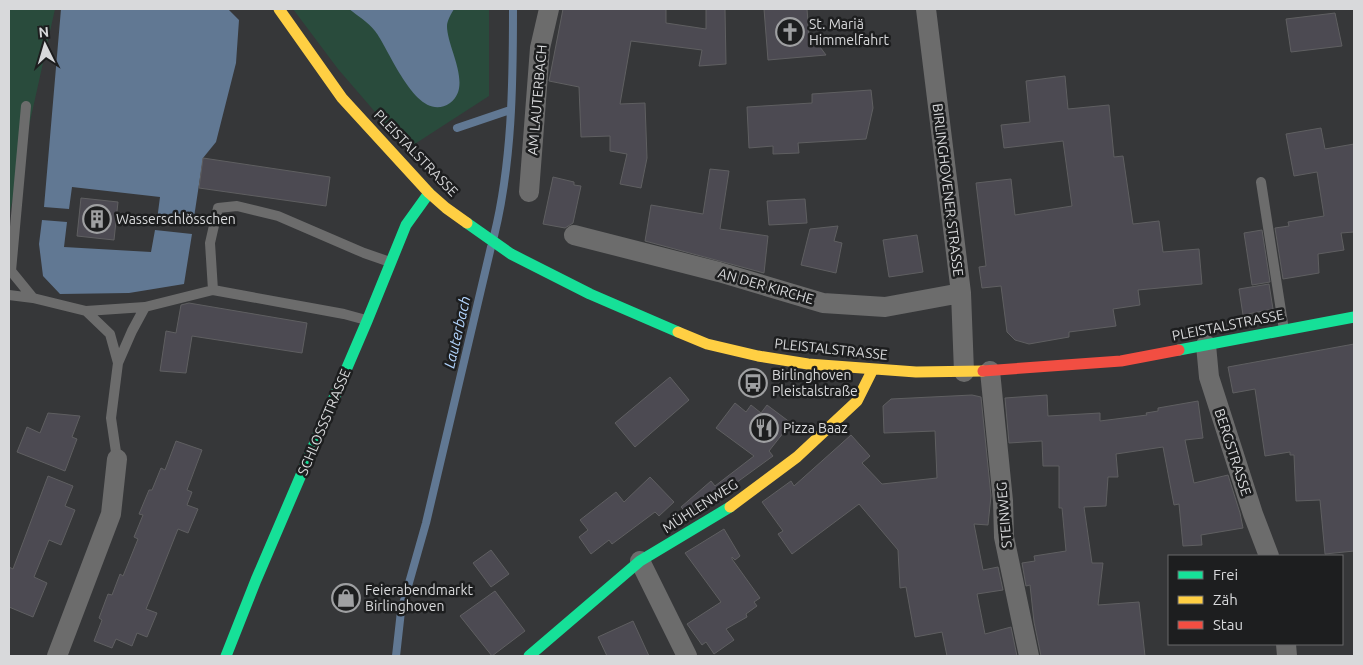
<svg xmlns="http://www.w3.org/2000/svg" width="1363" height="665" font-family="Ubuntu,sans-serif">
<style>
.green{fill:#294b3c}
.water{fill:#617893}
.lines{fill:none;stroke-linecap:round;stroke-linejoin:round}
.stream{stroke:#617893;stroke-width:8}
.building{fill:#4c4a52;stroke:#5f5f61}
.lane{stroke:#6c6c6c;stroke-width:10}
.street{stroke:#6c6c6c;stroke-width:20}
.fast{stroke:#16e098;stroke-width:11}
.slow{stroke:#ffcf43;stroke-width:11}
.jam{stroke:#f24e42;stroke-width:11}
.labels{text-anchor:middle;dominant-baseline:central;stroke-width:5;stroke-linejoin:round;paint-order:stroke}
.poi-label{font-size:14px;fill:#d8d9db;stroke:#1d1e1f;text-anchor:start}
.street-label{font-size:14px;fill:#d8d9db;stroke:#1d1e1f}
.water-label{font-size:15px;font-style:italic;fill:#b1d3fc;stroke:#1d1e1f}
</style>
<rect width="100%" height="100%" fill="#363739"/>
<!-- green -->
<path class="green" d="M9,9H55L9,216Z
M293,9H489V96L407,149L338,69Z"/>
<!-- water -->
<path class="water" d="M61,9H228L239,20L236,63L216,142L203,158L193,224L157,220L160,197L72,187L69,209L44,207Z
M349,9H454C451,14 447,21 447,26C447,48 473,86 450,103C417,126 390,50 375,31C368,22 358,16 349,9Z
M42,220L67,222L64,247L151,252L155,230L192,234L184,284L129,293L60,294L43,276L39,244Z"/>
<g class="lines">
<!-- stream -->
<path class="stream" d="M457,128L510,110
M494,236C512,163 513,84 513,9
M396,656L401,611L426,523L491,247"/>
</g>
<!-- building -->
<path class="building" d="M563,9H666V23L706,29V9H725L726,64L699,66L702,50L631,41L620,104L645,103L647,158L641,188L620,184L627,154L610,151V136L581,137L579,87L549,81Z
M764,9H807L809,36L811,35L826,55L768,60Z
M1335,13L1342,46L1291,52L1286,19Z
M1065,76L1068,109L1109,105L1114,157L1123,156L1133,224L1159,221L1163,252L1199,249L1202,284L1138,290L1140,305L1113,309L1116,326L1069,332V337L1029,344L1015,340L1007,332L1001,286L982,288L979,267L986,266L976,183L1011,179L1015,215L1072,206L1063,141L1004,148L1001,125L1030,122L1026,81Z
M871,90L873,108L866,139L798,143L799,153L773,154V146L749,148L747,107L812,103V94Z
M1321,128L1325,149L1354,144V232L1341,233L1344,250L1318,254L1319,273L1283,279L1275,228L1289,226L1288,222L1324,216L1317,172L1294,176L1286,134Z
M203,158L330,177L326,206L199,188Z
M710,169L729,171L720,229L768,236L764,273L645,241L651,205L703,214Z
M553,177L574,182V185L581,186L573,223L565,228L543,224Z
M81,198L118,202L114,240L77,236Z
M805,199L807,223L769,225L767,201Z
M838,226L834,241L842,243L836,273L801,265L810,229Z
M1262,230L1270,282L1252,285L1244,233Z
M917,235L923,272L889,277L883,240Z
M1269,284L1273,309L1243,315L1239,289Z
M189,303L307,323L302,353L192,336L186,373L160,371L166,331L176,333L181,305Z
M1354,344V551L1325,554L1320,500L1296,501L1294,455H1290V452L1265,456L1255,389L1233,393L1228,367Z
M670,377L689,400L635,447L615,423Z
M972,395L981,397L991,496L988,525L974,524L983,570L998,567L1003,590L977,594L985,634L1011,627L1017,656H947L942,632L915,637L906,587L900,588L898,550L859,504L792,554L778,534L783,531L762,502L791,481L794,486L851,435L870,456L862,463L882,484L937,478L935,431L884,433L883,406L891,399Z
M1047,395L1048,416L1100,413V421L1147,415L1146,413L1158,411V408L1198,401L1203,438L1185,440L1194,483L1228,475L1240,513L1243,528L1201,535L1202,545L1183,546L1179,504L1174,505L1163,447L1116,454L1118,477H1108L1106,506L1084,507L1092,563H1103L1098,605L1139,602L1145,656H1041L1034,622L1030,585L1026,586L1022,563L1035,561L1034,556L1066,551L1062,508H1059V466H1043L1042,441L1009,443L1005,398Z
M735,403L746,412L751,405L761,413L767,405L791,423L769,451L773,456L718,496L688,514L681,507L711,481L715,486L754,456L716,428Z
M48,413L80,416L72,437L77,439L65,471L17,452L27,427L40,433Z
M176,441L202,450L187,490L192,492L187,505L198,509L188,533L178,529L151,597L146,609L157,613L147,637L137,633L132,646L116,639L112,648L94,641L102,620L99,618L108,594L112,595L120,574L123,576L138,539L134,537L143,515L139,514L149,490H152L161,468L165,470Z
M48,476L73,486L65,506L75,510L61,545L49,540L34,577L47,583L33,617L9,607V567L13,569Z
M650,477L674,502L659,516L655,512L612,544L609,540L591,554L579,537L588,530L580,520L616,492L624,502Z
M724,529L740,556L735,560L732,557V559L760,598L754,602L757,606L746,614L747,617L726,629L734,640L714,654L706,642L702,645L687,624L721,602L685,553Z
M491,550L509,574L491,587L473,563Z
M495,591L525,631L492,656L460,616Z
M633,621L649,656H607L598,637Z"/>
<g class="lines">
<!-- lane -->
<path class="lane" d="M26,106L11,271L33,298
M1261,182L1284,330
M9,295L33,298L86,311L145,307L213,290
M86,311L110,334L118,363L111,418L117,459
M366,320L344,314L213,290L210,243L218,208L237,206L278,216L364,253L390,262
M118,363L132,331L145,307"/>
<!-- street -->
<path class="street" d="M926,9L961,293L964,372
M529,192L540,48L549,9
M574,235L719,272L823,303L885,307L961,293
M1206,345L1209,377L1253,514L1269,556
M990,371L1003,501L1004,537L1029,656
M640,561L687,656
M1286,644L1287,656
M57,656L111,514L117,459"/>
<!-- fast -->
<path class="fast" d="M467,223L511,254L590,294L678,332
M1179,350L1354,317
M226,656L256,580L367,321L406,225L429,193
M529,656L640,561L730,507"/>
<!-- slow -->
<path class="slow" d="M279,9L342,98L429,193L446,208L467,223
M678,332L707,344L758,356L808,364L916,372L983,371
M730,507L797,457L857,401L873,369"/>
<!-- jam -->
<path class="jam" d="M983,371L1121,361L1179,350"/>
</g>
<!-- icons -->
<defs>
<symbol id="church-ring" viewBox="-11 -11 22 22"><circle r="9.5" fill="#1d1e1f" stroke="#9fa0a2" stroke-width="1.5"/><path d="M-1.2-6h2.4v3.5h3.3v2.4h-3.3V6h-2.4V-.1h-3.3v-2.4h3.3Z" fill="#9fa0a2"/></symbol>
<symbol id="building-ring" viewBox="-11 -11 22 22"><circle r="9.5" fill="#1d1e1f" stroke="#9fa0a2" stroke-width="1.5"/><path d="M-4-6H4V6H1V3H-1V6H-4ZM-2.5-4.3h1.7v1.8h-1.7ZM.8-4.3h1.7v1.8H.8ZM-2.5-1h1.7V.8h-1.7ZM.8-1h1.7V.8H.8Z" fill="#9fa0a2"/></symbol>
<symbol id="bus-ring" viewBox="-11 -11 22 22"><circle r="9.5" fill="#1d1e1f" stroke="#9fa0a2" stroke-width="1.5"/><path d="M-5-6H5V4H4V6H2V4H-2V6H-4V4H-5ZM-3.5-4V0h7V-4ZM-3.5 1.2v1.5H-2V1.2ZM2 1.2v1.5H3.5V1.2Z" fill="#9fa0a2"/></symbol>
<symbol id="restaurant-ring" viewBox="-11 -11 22 22"><circle r="9.5" fill="#1d1e1f" stroke="#9fa0a2" stroke-width="1.5"/><path d="M-5-6h1v4h1v-4h1v4h1v-4h1v5L-1.5 .5V6h-2V.5L-5-1ZM5-6V6H3V1.5H1.5Q1.5-4 5-6Z" fill="#9fa0a2"/></symbol>
<symbol id="shop-ring" viewBox="-11 -11 22 22"><circle r="9.5" fill="#1d1e1f" stroke="#9fa0a2" stroke-width="1.5"/><path d="M-5-2.5h2.3a2.7 3.5 0 0 1 5.4 0H5L5.5 6h-11ZM-1.5-2.5h3a1.5 2.3 0 0 0-3 0Z" fill="#9fa0a2"/></symbol>
</defs>
<g fill-rule="evenodd">
<use href="#church-ring" x="774" y="16" width="32" height="32"/>
<use href="#building-ring" x="81" y="203" width="32" height="32"/>
<use href="#bus-ring" x="737" y="367" width="32" height="32"/>
<use href="#restaurant-ring" x="748" y="412" width="32" height="32"/>
<use href="#shop-ring" x="330" y="582" width="32" height="32"/>
</g>
<g class="labels">
<!-- poi labels -->
<g class="poi-label">
<text x="809" y="24">St. Mariä<tspan x="809" dy="16">Himmelfahrt</tspan></text>
<text x="116" y="219">Wasserschlösschen</text>
<text x="772" y="375">Birlinghoven<tspan x="772" dy="16">Pleistalstraße</tspan></text>
<text x="783" y="428">Pizza Baaz</text>
<text x="365" y="590">Feierabendmarkt<tspan x="365" dy="16">Birlinghoven</tspan></text>
</g>
<!-- street labels -->
<g class="street-label">
<text transform="translate(537 100) rotate(-85)">AM LAUTERBACH</text>
<text transform="translate(416 153) rotate(46)">PLEISTALSTRASSE</text>
<text transform="translate(948 190) rotate(83)">BIRLINGHOVENER STRASSE</text>
<text transform="translate(766 286) rotate(16)">AN DER KIRCHE</text>
<text transform="translate(1228 325) rotate(-11)">PLEISTALSTRASSE</text>
<text transform="translate(831 349) rotate(6)">PLEISTALSTRASSE</text>
<text transform="translate(324 422) rotate(-67)">SCHLOSSSTRASSE</text>
<text transform="translate(1233 452) rotate(72)">BERGSTRASSE</text>
<text transform="translate(700 506) rotate(-33)">MÜHLENWEG</text>
<text transform="translate(1004 515) rotate(-95)">STEINWEG</text>
</g>
<!-- water labels -->
<g class="water-label">
<text transform="translate(457 332) rotate(-77)">Lauterbach</text>
</g>
</g>
<!-- border -->
<rect width="1363" height="665" fill="none" stroke="#d8d9db" stroke-width="20"/>
<!-- legend -->
<rect x="1168" y="555" width="175" height="90" fill="#1d1e1f" stroke="#68696a"/>
<rect x="1178" y="571" width="25" height="8" fill="#16e098" stroke="#68696a"/>
<text x="1213" y="580" font-size="15" fill="#d8d9db">Frei</text>
<rect x="1178" y="596" width="25" height="8" fill="#ffcf43" stroke="#68696a"/>
<text x="1213" y="605" font-size="15" fill="#d8d9db">Zäh</text>
<rect x="1178" y="621" width="25" height="8" fill="#f24e42" stroke="#68696a"/>
<text x="1213" y="630" font-size="15" fill="#d8d9db">Stau</text>
<!-- north arrow -->
<g transform="translate(45 45) rotate(355)" stroke="#1d1e1f" stroke-width="4" paint-order="stroke">
<path d="M0-4L9 19L0 12L-9 19Z" fill="#d8d9db"/>
<text y="-8" font-size="14" font-weight="bold" text-anchor="middle" fill="#d8d9db">N</text>
</g>
</svg>
